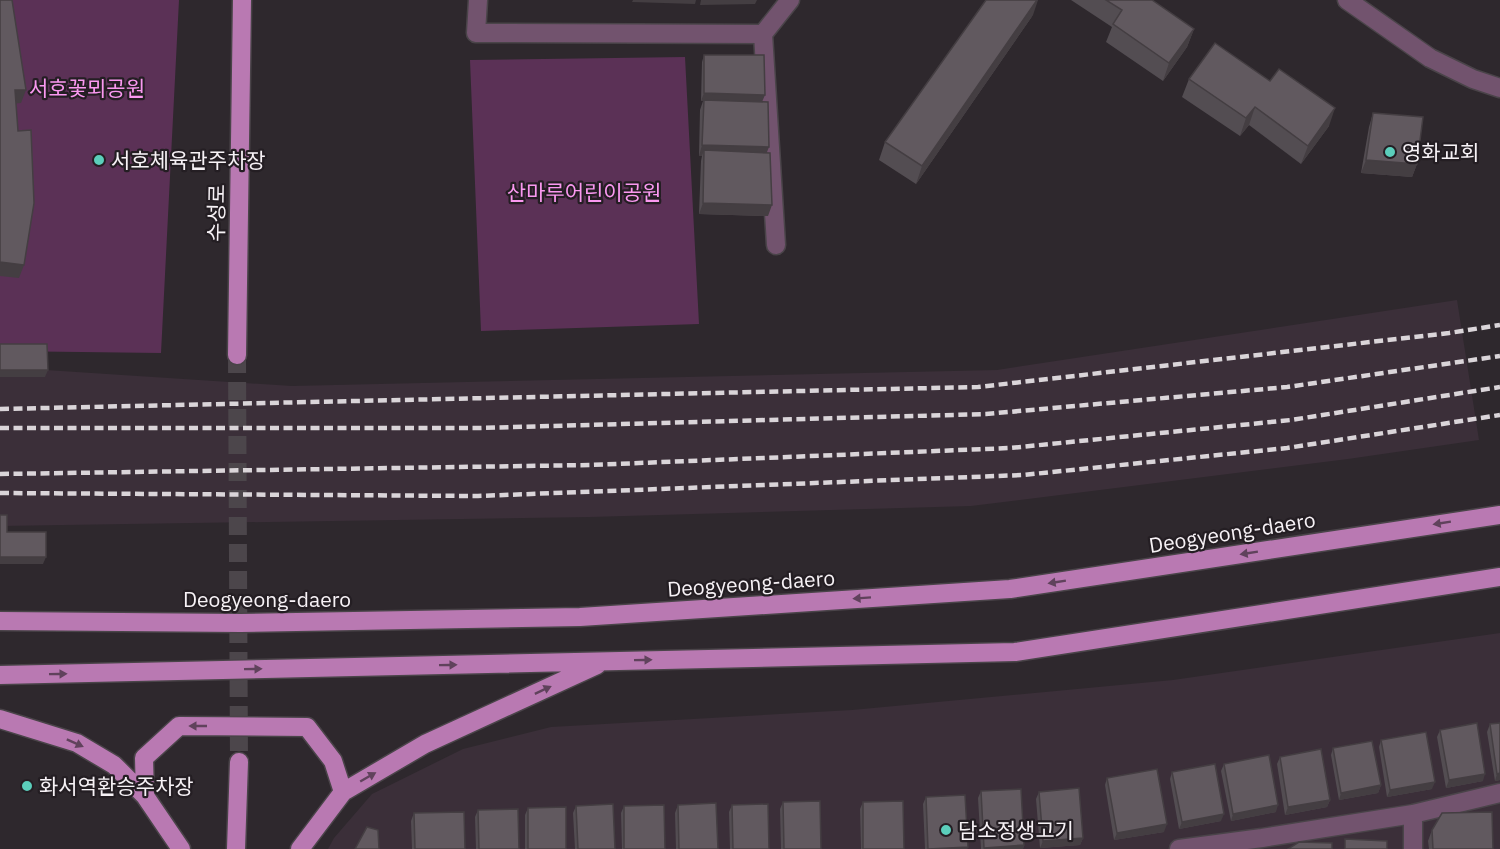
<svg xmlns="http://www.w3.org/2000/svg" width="1500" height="849" font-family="'IBM Plex Sans','Noto Sans KR',sans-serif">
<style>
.built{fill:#3b2f39}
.green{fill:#5b3156}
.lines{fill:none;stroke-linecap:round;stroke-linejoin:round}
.major-tunnel{stroke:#4c464b;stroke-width:18;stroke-dasharray:18 9;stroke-linecap:butt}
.minor-casing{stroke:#4a4449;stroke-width:21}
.major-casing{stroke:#4a4449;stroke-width:21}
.minor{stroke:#72536e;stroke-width:18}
.major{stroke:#b979b2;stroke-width:18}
.rail{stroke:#dad5d9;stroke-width:4.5;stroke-dasharray:9 4.5;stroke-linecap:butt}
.wall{fill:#534d52}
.shaded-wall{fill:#443e42}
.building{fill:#61595f;stroke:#443e42;stroke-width:1.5}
.oneway{fill:#60425c}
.poi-dot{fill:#5bcebb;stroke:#241e23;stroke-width:2}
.labels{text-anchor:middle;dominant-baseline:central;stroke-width:4.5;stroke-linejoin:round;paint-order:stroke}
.park-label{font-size:21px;fill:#fa98f0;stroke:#241e23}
.poi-label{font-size:21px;fill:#f7f2f6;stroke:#241e23;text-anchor:start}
.street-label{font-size:21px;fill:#f7f2f6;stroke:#241e23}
</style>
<rect width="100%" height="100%" fill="#2e282d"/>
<!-- built -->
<path class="built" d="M1457,300L1479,440L1348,459L971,506L590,517L0,526V367L292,386L997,370Z
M1500,633V849H328L334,838L372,794L463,749L551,727L852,710L1173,680Z"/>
<!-- green -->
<path class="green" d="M0,0H179L161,353L0,351Z
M685,57L699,324L481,331L470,60Z"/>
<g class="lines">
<!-- major-tunnel -->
<path class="major-tunnel" d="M237,355L239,762"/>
<defs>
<path id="minor" d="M478,0L476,33L763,34L790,0
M1347,0L1430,58L1473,79L1500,88
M763,34L776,245
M1179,849L1262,838L1413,814L1500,793
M1413,849V814"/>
<path id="major" d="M237,355L242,0
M0,621L241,623L580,617L1010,589L1500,515
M0,675L1015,652L1500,577
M0,719L77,743L114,765L145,796L181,849
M145,796L144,758L179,726L307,727L333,761L343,792
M236,849L239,762
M300,849L343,792L425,744L597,665"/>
</defs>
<!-- minor casing -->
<use href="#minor" class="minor-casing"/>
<!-- major casing -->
<use href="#major" class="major-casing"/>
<!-- minor -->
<use href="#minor" class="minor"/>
<!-- major -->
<use href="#major" class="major"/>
<!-- rail -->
<path class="rail" d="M0,409L978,387L1449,333L1500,325
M0,428H477L986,414L1287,387L1500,356
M0,474L590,465L1010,448L1291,420L1500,387
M0,493L478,496L1023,475L1287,448L1500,415"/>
</g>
<!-- wall -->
<path class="wall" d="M1071,0H1152L1194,29L1187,47L1163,81L1106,42L1112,27Z
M1033,15L916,184L879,160L885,142Z
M704,55L762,102L766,153L768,216L699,214L701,161L702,156H699L700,110L703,101H701L702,62Z
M1189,79L1270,81L1329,126L1301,164L1249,125L1240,136L1182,97Z
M1373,113L1417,164L1412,177L1361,173L1369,127Z
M1500,723V780L1495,781L1487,732L1490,724Z
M1440,730L1483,781L1446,788L1437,737Z
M1381,740L1432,789L1387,797L1379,747Z
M1333,748L1381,785L1378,793L1339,800L1331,755Z
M1280,757L1330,800L1327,807L1285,815L1277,764Z
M1224,764L1276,812L1231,821L1221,771Z
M1172,772L1221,821L1179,829L1170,779Z
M1107,778L1164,832L1114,840L1105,785Z
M981,791L1024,845L1023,849H981L978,798Z
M1039,792L1083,838L1080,845L1040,848L1036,799Z
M926,797L968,847L967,849H925L923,804Z
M783,802L821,849H781L780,809Z
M863,802L904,849H861L860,809Z
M678,805L718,849H676L675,813Z
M732,805L769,849H730L729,812Z
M576,806L615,849H575L573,813Z
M624,806L665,849H622L621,813Z
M528,808L566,849H525V815Z
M478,810L519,849H476L475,817Z
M414,813L465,849H412L411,821Z
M1432,830L1493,849H1429L1428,841Z"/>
<!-- shaded-wall -->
<path class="shaded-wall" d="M633,0H696L695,4L632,2Z
M701,0H757L755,4L700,5Z
M1037,0H1038L1033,15L916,184L922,166Z
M1194,29L1187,47L1163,81L1169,63Z
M15,90H26L21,103L10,104Z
M704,93L765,95L762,102L701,101Z
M1255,107L1249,125L1240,136L1246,118Z
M1335,108L1329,126L1301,164L1308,146Z
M702,145L769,147L765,157L704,150L702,156H699Z
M1366,160L1417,164L1412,177L1361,173Z
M703,203L772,205L768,216L699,214Z
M0,262L24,265L19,278L0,276Z
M0,370H48L45,377H0Z
M0,557H46L43,564H0Z
M1500,773V780L1495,781L1497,774Z
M1485,774L1483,781L1446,788L1449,780Z
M1435,782L1432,789L1387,797L1390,790Z
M1381,785L1378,793L1339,800L1341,793Z
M1330,800L1327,807L1285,815L1288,807Z
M1278,805L1276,812L1231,821L1233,814Z
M1224,814L1221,821L1179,829L1182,822Z
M1167,824L1164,832L1114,840L1117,833Z
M1083,838L1080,845L1040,848L1043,841Z
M1024,845L1023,849H984V848Z
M968,847L967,849H928Z"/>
<!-- building -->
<path class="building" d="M0,0H12L26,90H15L18,131L31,130L34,203L24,265L0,262Z
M986,0H1037L922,166L885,142Z
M1106,0H1152L1194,29L1169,63L1113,24L1122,10Z
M1215,43L1270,81L1279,69L1335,108L1308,146L1255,107L1246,118L1189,79Z
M704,55H764L765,95L704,93Z
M704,100L768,102L769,147L702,145Z
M1373,113L1423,117L1417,164L1366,160Z
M704,150L770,153L772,205L703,203Z
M0,344H47L48,370H0Z
M0,515H7V532H46V557H0Z
M1477,723L1485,774L1449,780L1440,730Z
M1500,723V773L1497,774L1490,724Z
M1426,732L1435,782L1390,790L1381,740Z
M1372,741L1381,785L1341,793L1333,748Z
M1321,749L1330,800L1288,807L1280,757Z
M1269,755L1278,805L1233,814L1224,764Z
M1215,764L1224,814L1182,822L1172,772Z
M1157,769L1167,824L1117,833L1107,778Z
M1079,788L1083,838L1043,841L1039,792Z
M1021,789L1024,845L984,848L981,791Z
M965,795L968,847L928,849L926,797Z
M820,801L821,849H784L783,802Z
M903,801L904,849H863V802Z
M716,803L718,849H679L678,805Z
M613,804L615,849H578L576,806Z
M768,804L769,849H733L732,805Z
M664,805L665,849H624V806Z
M566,807V849H528V808Z
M518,809L519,849H479L478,810Z
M464,812L465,849H415L414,813Z
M1492,812L1493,849H1433L1432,830L1442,813Z
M367,827L378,830L379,849H355Z
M1345,839L1387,841V849H1345Z
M1299,842L1332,843V849H1288Z"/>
<!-- one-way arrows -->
<defs><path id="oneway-solid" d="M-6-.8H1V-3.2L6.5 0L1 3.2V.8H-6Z" transform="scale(1.5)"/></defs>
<g class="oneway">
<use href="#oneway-solid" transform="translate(1442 523) rotate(171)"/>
<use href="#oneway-solid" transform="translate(1249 553) rotate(171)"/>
<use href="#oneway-solid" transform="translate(1057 582) rotate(171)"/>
<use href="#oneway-solid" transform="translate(862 598) rotate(176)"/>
<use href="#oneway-solid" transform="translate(643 660) rotate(-1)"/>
<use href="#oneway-solid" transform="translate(448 665) rotate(-1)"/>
<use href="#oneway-solid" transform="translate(253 669) rotate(-1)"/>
<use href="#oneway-solid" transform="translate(58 674) rotate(-1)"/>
<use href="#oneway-solid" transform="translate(543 690) rotate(-25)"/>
<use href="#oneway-solid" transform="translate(198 726) rotate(-180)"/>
<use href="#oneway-solid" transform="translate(75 743) rotate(24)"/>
<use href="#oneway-solid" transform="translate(368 777) rotate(-30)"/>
</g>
<!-- markers -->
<g class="poi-dot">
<circle cx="1390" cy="152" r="6"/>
<circle cx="99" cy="160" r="6"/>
<circle cx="27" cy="786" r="6"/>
<circle cx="946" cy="830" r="6"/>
</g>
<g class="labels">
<!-- park labels -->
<g class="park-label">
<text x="87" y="88">서호꽃뫼공원</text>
<text x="584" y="192">산마루어린이공원</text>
</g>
<!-- poi labels -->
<g class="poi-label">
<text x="1402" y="152">영화교회</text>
<text x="111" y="160">서호체육관주차장</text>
<text x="39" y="786">화서역환승주차장</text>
<text x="958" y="830">담소정생고기</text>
</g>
<!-- street labels -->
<g class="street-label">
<text transform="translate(216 213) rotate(-89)">수성로</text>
<text transform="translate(1232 532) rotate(-9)">Deogyeong-daero</text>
<text transform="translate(751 583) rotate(-4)">Deogyeong-daero</text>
<text x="267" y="599">Deogyeong-daero</text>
</g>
</g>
</svg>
